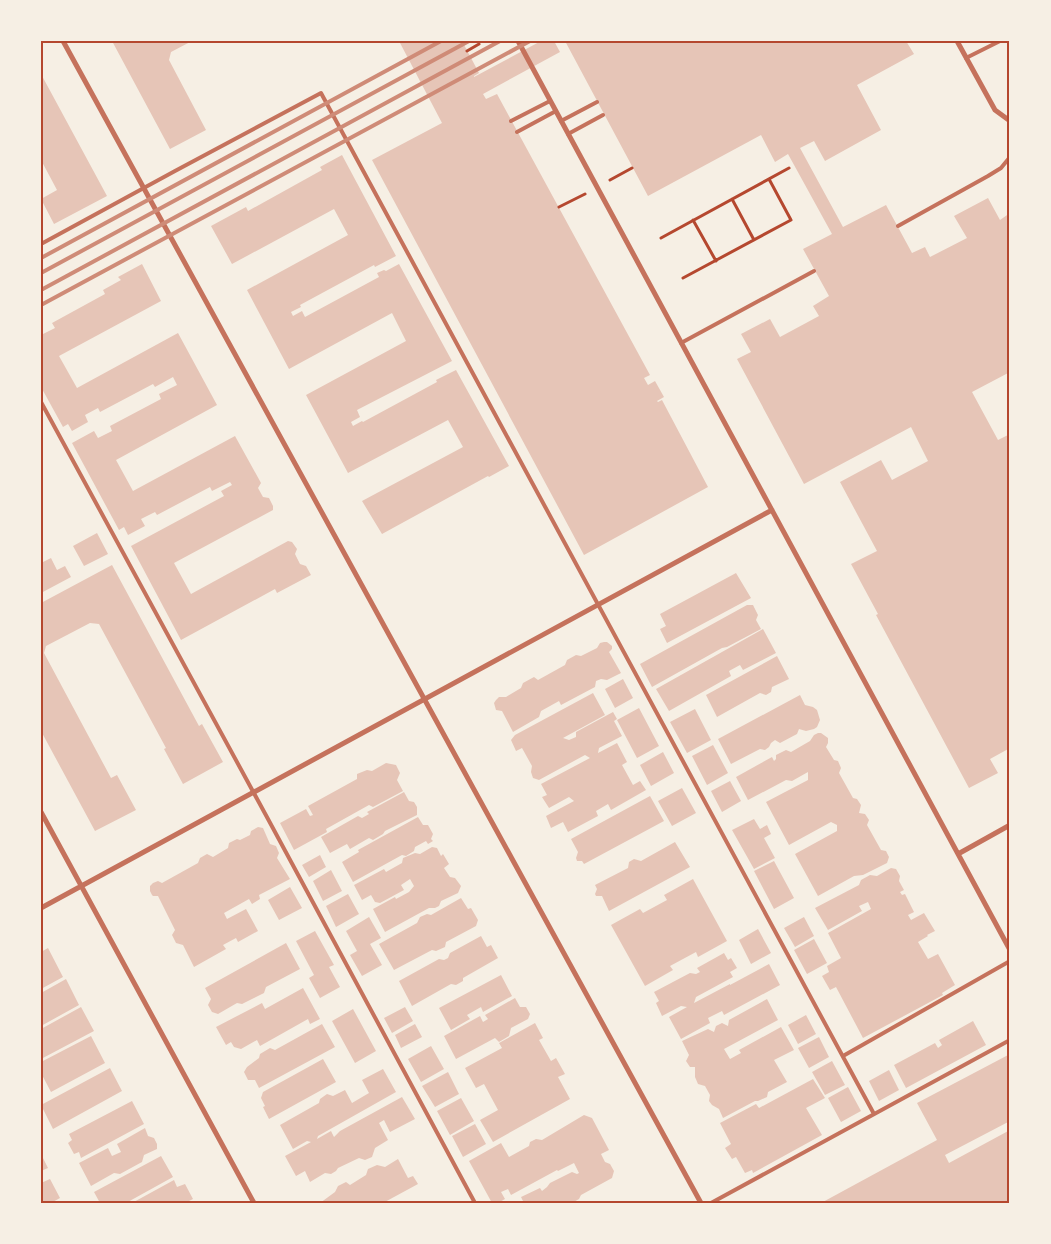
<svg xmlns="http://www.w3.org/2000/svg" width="1051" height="1244" font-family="Mulish,sans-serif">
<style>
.building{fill:#e6c5b7}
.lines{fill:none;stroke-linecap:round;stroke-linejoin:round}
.path{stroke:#b5482f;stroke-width:3}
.service{stroke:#c5725c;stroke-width:4}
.minor{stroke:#c5725c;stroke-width:5}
.rail{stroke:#cf8b77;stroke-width:4}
.neatline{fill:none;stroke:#b5482f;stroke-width:2}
</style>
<rect width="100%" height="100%" fill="#f6efe4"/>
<!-- building -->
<path class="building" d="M112,41H192L171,52L169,60L206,130L170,149Z
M399,41H462L479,73L474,76V77L541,41H554L560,52L483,94L486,99L497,94L650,375L644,378L648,385L655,381L664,397L657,401L658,402L662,400L708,487L584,555L372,160L442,123Z
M565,41H906L914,54L857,85L881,130L825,161L814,141L800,148L843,227L886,205L912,253L925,247L930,257L967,238L954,216L988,198L1000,220L1010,213V372L972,392L998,440L1010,434V748L990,759L998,773L969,788L876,615L878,614L851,564L877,551L840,482L881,460L892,480L928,461L911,427L804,484L737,359L751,352L741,334L770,319L780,337L819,316L813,306L829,296L803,249L832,234L788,154L775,162L761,135L648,196Z
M41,74L107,196L54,224L41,199L57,190L41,160Z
M342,155L396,256L375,267L374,265L300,305L301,307L291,312L293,316L302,311L305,317L379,277L377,273L384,270L386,271L399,264L452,361L357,410L360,417L351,422L353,426L362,421L363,422L437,382L436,380L456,370L509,466L489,477L488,476L382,534L362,501L463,447L448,420L348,473L306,395L406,341L392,313L289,369L247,290L348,235L334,209L232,264L211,226L246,207L248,211L322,170L320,167Z
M142,264L161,301L59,356L77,388L178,333L217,405L116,460L133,491L235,436L261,483L258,488L263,497L269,498L273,506V510L174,563L191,594L288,541L292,542L297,549L295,554L300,564L306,566L311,575L277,593L275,589L181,640L131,546L224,496L221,491L232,485L230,482L212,491L210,487L157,515L155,512L141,519L145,526L128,535L124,527L119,530L72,443L94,431L98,438L112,431L110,426L161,399L159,394L177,385L173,377L155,387L153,384L100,412L98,408L85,415L88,422L72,431L68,424L63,427L41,387V335L55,328L52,323L105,294L103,290L121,280L118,277Z
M97,533L108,554L84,566L73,546Z
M51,558L57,570L65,566L71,577L41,593V563Z
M112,565L199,726L202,724L223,762L183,784L164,749L166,748L99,624L90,623L46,646L44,653L111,778L117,775L136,810L95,831L41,731V603Z
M736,573L751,598L667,643L660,629L666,626L660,614Z
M747,605H753L758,615L756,620L761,629L727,647L722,648L652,687L640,664Z
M763,629L776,653L743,670L740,665L729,671L731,676L669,711L656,689Z
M604,642H607L612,646V649L609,652L621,673L607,680L601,679L596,681L595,687L561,705L559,701L541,711L539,717L513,732L502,711L496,710L494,703L496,700L499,697H506L521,688L523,683L534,677L538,680L565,665L567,660L576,655L581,656L597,648L600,643Z
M777,656L789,679L772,687L771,692L766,695L760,693L717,717L706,695Z
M623,679L633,698L615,708L605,689Z
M593,693L605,715L563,738L569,740L576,737V732L613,712L617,719L614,721L622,736L599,748L598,753L617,743L627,762L622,765L633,785L640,781L646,790L611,810L608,804L596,811L598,816L568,832L563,822L551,828L546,816L574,801L569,797L549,808L542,797L547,795L541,784L590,758L585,755L539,780L533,778L531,772L532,766L522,748L516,751L511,740L515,735Z
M800,695L805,705L813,707L817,710L820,720L817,727L814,729L806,731L799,729L797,734L780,743L775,740L771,743L769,747L765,750L760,749L731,764L718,739Z
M639,708L659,746L637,758L617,720Z
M695,709L711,740L687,753L670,722Z
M818,733H821L828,738V743L826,747L834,760L838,761L841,768L839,773L853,798L857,799L861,805L859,813L865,814L869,820L867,825L881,850L886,851L889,857L887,863L863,875L854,876L818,896L795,854L837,831V825L831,822L789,845L766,802L808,780V772L792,781L786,780L748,800L736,777L772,757L774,761L776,759V755L786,750L791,752L810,741L814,735Z
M713,745L728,773L707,785L692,756Z
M663,752L674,773L651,786L640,765Z
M386,763L396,765L400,773L397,780L403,791L373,807L369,805L326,829L327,832L294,850L280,823L306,809L310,816L313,815L308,806L357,779V774L367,770L372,771Z
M730,781L741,801L722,812L711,791Z
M682,788L696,813L672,826L658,801Z
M404,792L409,801L414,802L417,807V815L385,831L383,834L373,840L369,838L350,849L347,844L330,853L321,837L358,816L362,818L369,814L367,812Z
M650,796L664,821L584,864L582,861H577L576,858L578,852L571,839Z
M418,817L423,825H428L433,834L431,839L433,841L428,844L426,841L415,847L414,851L406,856L402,855L353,882L342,862L359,852L358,850Z
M754,819L760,829L767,825L771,834L764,838L775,858L754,869L732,830Z
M258,827L263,828L270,844L276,846L279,853L277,858L290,879L259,895L260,899L252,904L249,899L224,913L227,919L246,909L258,931L238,942L236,938L223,945L226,949L194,967L183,945L176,943L172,935L175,930L158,896H153L152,895L150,891V886L153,883L158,881L162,883L198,863L200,858L207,854L213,857L228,848L229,843L237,839L240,840L250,835L251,831Z
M675,842L690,867L609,911L602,896H596L595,894L597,889L595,885L628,868L629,862L634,859L641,861Z
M432,847L437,848L441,856L443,854L449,864L444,868L450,877L455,878L461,886L458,893L441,901L439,906L435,908H429L385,932L373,909L395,897L396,899L409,892L414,886L410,879L401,885L404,890L380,903L375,902L371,895L362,900L354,885L384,869L386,872L402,863L403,858L415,853L420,854Z
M320,855L326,867L309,877L302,865Z
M774,861L794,898L774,909L754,871Z
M891,868L896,869L900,876L899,881L904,890L900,892L902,895L905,894L914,912L908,915L911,920L924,913L935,931L927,935L928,936L918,942L928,959L938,954L955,985L942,993L943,995L863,1038L836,987L830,990L822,976L829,972L827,966L841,958L828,933L871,909L868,902L859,906L862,911L828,930L815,908L859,885L861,880L870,875L877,876Z
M331,870L342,891L323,901L313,881Z
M693,879L727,941L698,957L696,952L670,966L673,970L645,986L611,925L640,909L643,913L667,900L664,895Z
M290,887L302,908L279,920L268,900Z
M348,894L359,914L336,927L326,906Z
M461,898L468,909L471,908L478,920L476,926L446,942L445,947L436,951L432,950L394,970L379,944L417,923L420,917L427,914L431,915Z
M369,917L381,938L370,944L382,965L362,976L350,955L357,951L346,931Z
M804,917L814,936L795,947L784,928Z
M758,929L771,953L751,964L739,940Z
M315,931L334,965L329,967L340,987L320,998L309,978L314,975L296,941Z
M481,936L487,947L491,945L498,958L463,978V981L456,985L451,984L412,1006L399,981L439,959L444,960L448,958L450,953Z
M814,939L827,963L807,974L794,950Z
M286,943L300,969L266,987L264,993L242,1004L237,1003L218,1014L212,1012L208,1005L211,999L205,988Z
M48,948L63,977L41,989V952Z
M724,953L728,960L731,958L737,968L730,972L733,977L696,997L694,1003L730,984V985L769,964L780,985L724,1015L722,1011L708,1018L710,1023L681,1039L669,1017L687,1007L681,1006L662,1016L656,1003L659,1001L654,992L690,973L696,974L700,972L697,968Z
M501,975L512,996L483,1012L481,1007L467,1015L470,1019L451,1030L439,1008Z
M66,979L79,1005L41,1026V993Z
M303,988L320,1019L310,1024L308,1019L260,1046L257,1040L241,1049L234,1047L231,1042L226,1045L216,1027L262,1003L265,1009Z
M515,998L520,1007H526L530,1014L528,1019L511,1028L509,1036L499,1042L495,1038L456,1059L444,1036L480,1016L483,1022L488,1019L485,1015Z
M767,999L778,1020L724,1049L730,1059L741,1053L739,1050L781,1027L794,1050L774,1060L787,1082L768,1092L767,1097L758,1101H755L723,1118L719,1109L712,1105L709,1101L710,1095L705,1086L698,1084L695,1077V1067H690L686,1061L689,1055L682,1041L708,1029L714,1032L716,1026L722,1023L728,1026L729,1020Z
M81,1007L94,1031L41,1059V1029Z
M405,1007L413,1021L392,1033L384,1018Z
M353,1009L376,1051L355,1063L332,1021Z
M806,1015L816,1034L798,1044L788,1025Z
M973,1021L986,1045L906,1088L894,1065L935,1043L938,1048L942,1045L939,1040Z
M535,1023L543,1038L539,1040L551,1061L556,1058L565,1074L558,1077L570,1099L493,1142L480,1120L498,1110L484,1084L476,1088L465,1068L502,1048L499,1043Z
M322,1024L335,1047L259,1088L255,1080H248L244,1072L247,1067L259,1058L260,1054L270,1048L275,1050Z
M415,1024L422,1037L401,1048L395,1035Z
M91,1036L105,1063L51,1092L41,1073V1062Z
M819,1037L829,1057L809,1068L798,1048Z
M431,1046L444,1069L421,1082L408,1059Z
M1010,1054V1121L945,1155L949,1163L1010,1130V1203H821L937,1140L917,1103Z
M323,1059L336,1082L269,1119L263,1107L265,1106L261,1098L263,1092Z
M832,1061L845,1085L825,1095L812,1072Z
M110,1068L122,1091L53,1129L41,1105Z
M383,1069L396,1092L318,1136L317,1139L331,1131L334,1137L340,1131L402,1097L415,1119L390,1132L384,1120L379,1123L388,1140L375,1148L372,1157L365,1160L359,1158L338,1168L336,1171L331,1174L325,1173L310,1182L305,1171L296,1176L285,1156L311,1142L307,1141L293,1149L280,1125L319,1103L320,1099L327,1094L333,1096L345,1090L352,1103L369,1093L362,1080Z
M889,1070L899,1090L879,1101L869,1081Z
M448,1072L459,1094L435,1107L422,1086Z
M813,1079L825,1098L806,1108L822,1135L753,1173L752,1170L745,1173L736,1157L732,1159L725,1148L731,1144L720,1123L756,1104L759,1108Z
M848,1087L861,1111L841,1122L828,1098Z
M461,1098L474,1121L450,1135L437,1111Z
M132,1101L144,1124L81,1158L79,1152L74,1154L68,1143L72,1140L69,1134Z
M584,1115L592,1118L609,1150L601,1154L605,1162L610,1164L614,1171L612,1178L581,1195L579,1199L572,1203L567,1202L565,1203H524L521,1197L540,1188L542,1191L547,1187L550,1183L572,1172L577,1174L579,1173L574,1163L558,1171L557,1170L511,1195L508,1189L501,1192L505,1199L498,1203H492L469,1161L501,1143L509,1157L529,1146L530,1142L536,1139L542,1140Z
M475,1124L486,1144L463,1157L452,1136Z
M145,1128L148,1136L154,1138L157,1144V1149L144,1155L142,1162L120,1174L114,1173L91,1186L79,1163L108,1148L112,1156L121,1152L117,1144Z
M41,1154L48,1168L41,1171Z
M161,1156L173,1177L126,1203H100L94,1192Z
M398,1159L408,1178L413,1176L418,1184L383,1203H320L335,1192L338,1186L346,1182L350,1185L366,1175L368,1169L377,1165L385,1167Z
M50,1179L60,1198L51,1203H41V1183Z
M174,1180L177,1187L185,1184L193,1199L185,1203H132Z"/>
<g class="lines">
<!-- path -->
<path class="path" d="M467,51L479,44
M610,180L632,168
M732,199L754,240
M559,207L585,194
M693,220L716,261
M661,238L789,168
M683,278L791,220L769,179"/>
<!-- service -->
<path class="service" d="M966,58L1000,41
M511,121L550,101
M561,121L597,102
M517,132L556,111
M568,134L603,115
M898,226L988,176L1001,168L1010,157
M41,244L175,171L321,93L874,1114
M681,343L814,271
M41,402L268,819L475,1203
M843,1056L1010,961
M711,1203L1010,1040"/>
<!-- minor -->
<path class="minor" d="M63,41L701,1203
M518,41L1010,950
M957,41L995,110L1010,121
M41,812L254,1203
M958,854L1010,825
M41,908L772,510"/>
<!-- rail -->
<path class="rail" d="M41,258L441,41
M41,273L469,41
M41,290L500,41
M41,305L530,41"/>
</g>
<!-- border -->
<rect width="1051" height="1244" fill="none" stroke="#f6efe4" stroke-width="85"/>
<rect x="42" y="42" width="966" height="1160" class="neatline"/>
</svg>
